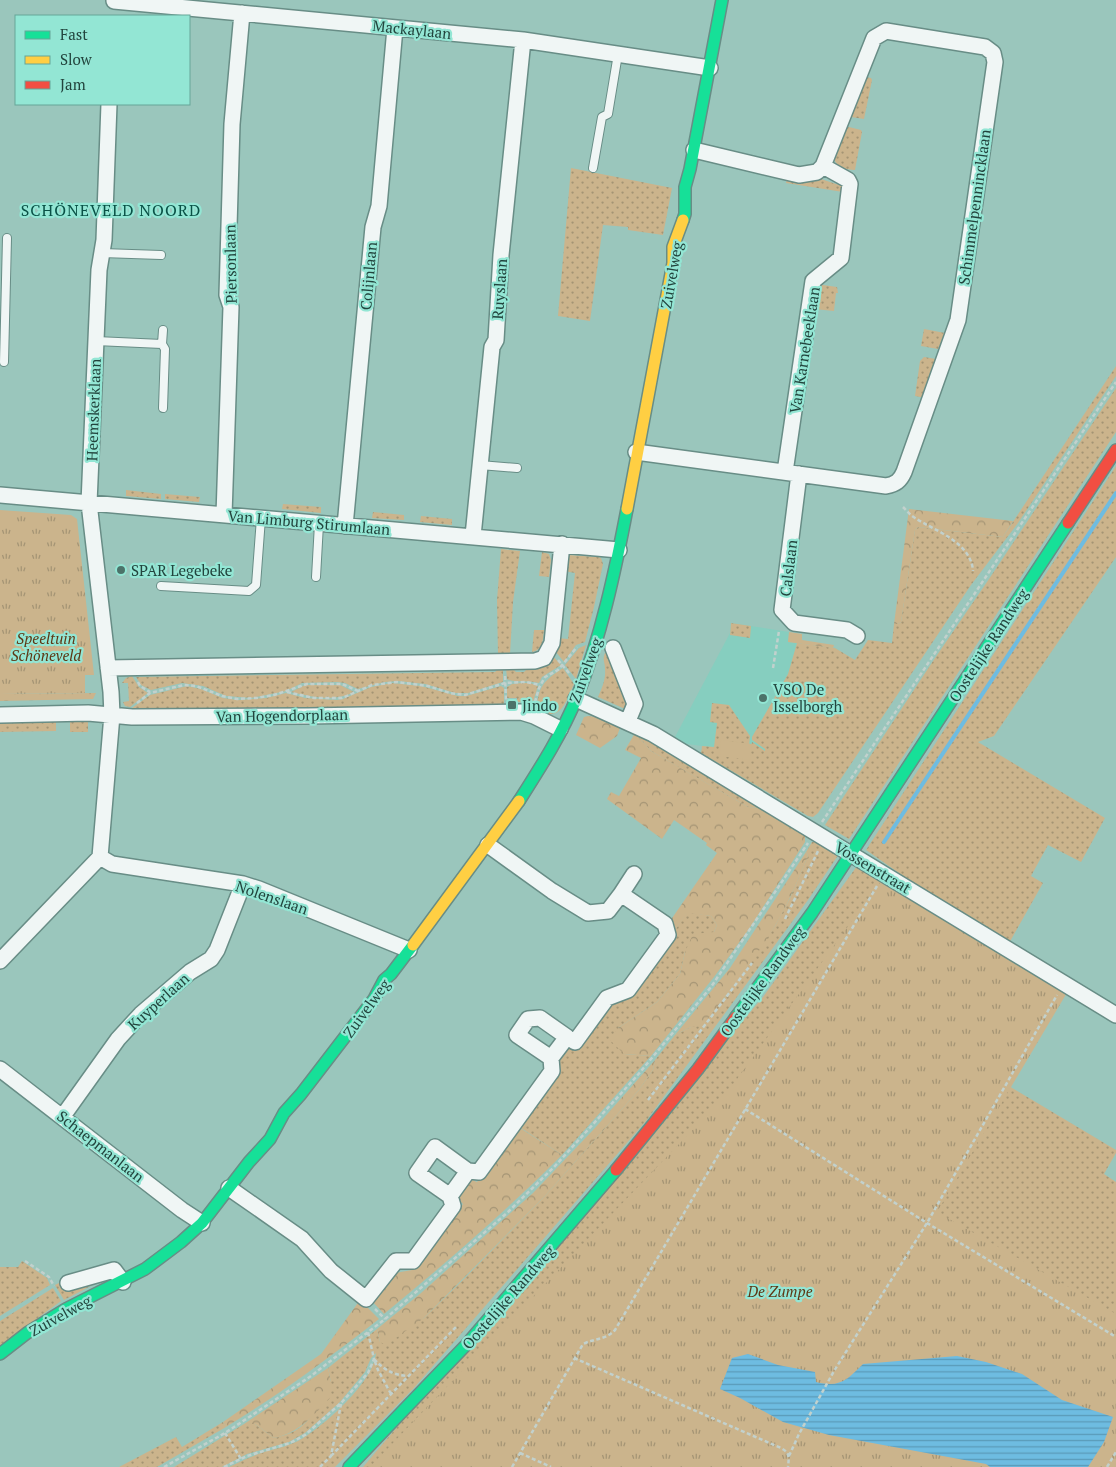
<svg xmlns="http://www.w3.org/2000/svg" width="1116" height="1467" font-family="'PT Serif',serif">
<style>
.built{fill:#86cebf}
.grass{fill:url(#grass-dots)}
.forest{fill:url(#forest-crowns)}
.park{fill:url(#park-tufts)}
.pitch{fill:#cbb48c}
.water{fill:url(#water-rules)}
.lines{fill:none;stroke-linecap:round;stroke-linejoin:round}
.stream{stroke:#6ebce1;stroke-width:4}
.lane-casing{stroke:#688d86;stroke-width:10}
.street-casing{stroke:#688d86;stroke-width:18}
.fast-casing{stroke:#688d86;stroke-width:14}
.slow-casing{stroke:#688d86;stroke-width:14}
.jam-casing{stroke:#688d86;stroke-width:14}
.path{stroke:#c2d1cd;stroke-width:2.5;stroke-dasharray:4 2.5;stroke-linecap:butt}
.lane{stroke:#f0f6f5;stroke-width:8}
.street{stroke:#f0f6f5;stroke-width:15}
.fast{stroke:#16e098;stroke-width:11}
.slow{stroke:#ffcf43;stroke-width:11}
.jam{stroke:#f24e42;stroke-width:11}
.poi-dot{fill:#4c7269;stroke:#93e6d4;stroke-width:2}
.labels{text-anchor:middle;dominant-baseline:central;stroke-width:4.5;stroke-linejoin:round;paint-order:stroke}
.street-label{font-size:15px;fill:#22443d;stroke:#93e6d4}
.poi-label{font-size:15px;fill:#22443d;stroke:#93e6d4;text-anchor:start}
.park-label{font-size:15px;font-style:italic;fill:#5e3714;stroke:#93e6d4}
.neighbourhood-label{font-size:16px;letter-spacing:1px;fill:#095146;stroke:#93e6d4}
</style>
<defs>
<pattern id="grass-dots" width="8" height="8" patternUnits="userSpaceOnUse" patternTransform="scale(1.25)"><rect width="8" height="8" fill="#cbb48c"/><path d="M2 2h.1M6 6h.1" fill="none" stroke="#a49474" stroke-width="1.8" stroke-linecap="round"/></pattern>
<pattern id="forest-crowns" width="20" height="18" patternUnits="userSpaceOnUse" patternTransform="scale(1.25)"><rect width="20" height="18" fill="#cbb48c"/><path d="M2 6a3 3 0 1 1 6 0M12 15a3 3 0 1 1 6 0" fill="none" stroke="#a49474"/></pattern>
<pattern id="park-tufts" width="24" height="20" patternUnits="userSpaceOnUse" patternTransform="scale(1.25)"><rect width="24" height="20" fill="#cbb48c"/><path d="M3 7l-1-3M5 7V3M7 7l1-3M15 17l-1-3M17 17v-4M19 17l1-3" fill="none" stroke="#a49474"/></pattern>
<pattern id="water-rules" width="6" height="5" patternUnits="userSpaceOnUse" patternTransform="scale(1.25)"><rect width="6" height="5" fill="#6ebce1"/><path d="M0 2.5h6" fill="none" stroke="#5a9ab8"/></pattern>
</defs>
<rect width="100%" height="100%" fill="#9ac6bc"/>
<!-- built -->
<path class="built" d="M731,623L789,632L788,642L835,648L839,650L769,793L701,753L702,746L687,744L675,737L730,633Z"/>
<!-- grass -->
<path class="grass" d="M866,77L871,78L872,80L864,119L851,117L850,115Z
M849,127L861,130L862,132L855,170C845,169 838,169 834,159L846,128Z
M571,168L672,188L663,235L628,230V227L603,225L590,321L558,316Z
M818,178L842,186L843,192L786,183L787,179L807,181Z
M823,285L837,287L838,293H836L834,311L814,309L819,286Z
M924,329L945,333L938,349L921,346Z
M924,357L936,359L925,398L915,396L920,361Z
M1116,366V376L1018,523L971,585L818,813L813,817L808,816L701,753L702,746L714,747L717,723L710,722L712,703L729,705L750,736L749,746H751L752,742L765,751V749L752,740V737L788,674L797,643L835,648L855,660L868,640L892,643L894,624H898L901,622L915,530L918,527L1003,537Z
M1116,388V432L849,839L825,825L933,661L989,579Z
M1116,466V557L994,736L978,742L1105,818L1081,862L1048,845L1031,876L1043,883L1008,945L907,883L909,880L866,850Z
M126,490L161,494V499L126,496Z
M165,494L200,497L199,502L165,499Z
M283,504L321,507V513L282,509Z
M373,512L404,515V520L372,518Z
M421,516L452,519V525L420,522Z
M501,549L520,551L513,602L510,654H498L497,600Z
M542,552L549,554L551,560L549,577L539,576Z
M568,555L598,557L601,558L603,564L594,607L585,642L576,645L564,662L556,652L557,638L568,639L575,573L564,571Z
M731,623L751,626L750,638L730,635Z
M534,630H544C543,640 543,650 532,652Z
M586,645L576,679L565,665L579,648Z
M607,652L628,700L625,709L598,697C602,688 606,679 605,669C605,662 602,660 605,653Z
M553,656L561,665L542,677L539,683C529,680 514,683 507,679L506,667H511L516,672H524L529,667Z
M499,668H503V682L468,693H455L425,684L398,681L385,682L358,689L345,683L337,682L302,683L286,691L251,698L226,696L203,686L182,683L151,690L141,685L136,677L495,672Z
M563,668L574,684C565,703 562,722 536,711C539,686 542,682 563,668Z
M132,676L139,687L148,693L130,707L125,706L123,702L129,701L128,683H122L126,678Z
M392,683L421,686L458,696H466L501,686L504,688V708L132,711V708L150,695L187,686L201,689L223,698L238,700L266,698L286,693L305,698L337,700L343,699L371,687Z
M521,683H530L538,686L533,702H517V698H507V687L512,684Z
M305,685H340L354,692C335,702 311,697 291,692Z
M70,719H88V732H70Z
M56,720V731L0,732V721Z
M635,733L665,749L763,808L748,807L680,768L651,751Z
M812,842H819L839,854L808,900L646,1121L413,1389L335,1467H229C239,1462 250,1457 261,1453C273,1449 286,1447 298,1441C322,1428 374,1382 376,1353L371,1358L365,1372L339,1403L305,1433L289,1442L247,1454L222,1467H174L244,1424H255L274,1438C309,1431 315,1411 331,1382L328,1368L377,1329L380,1342L424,1318L464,1279L544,1197L638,1091L653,1070L655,1060L675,1035L691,1027L723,1000L775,926L790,898L808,856L806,852Z
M857,866L1058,985L1009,1086L1116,1150V1153L1104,1174L1116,1182V1467H363L763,997Z
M687,912L711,916L717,925L714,932L685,952L680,974L657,1002L618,1028L624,1054L651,1056L562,1155L518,1126L566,1046L573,1050L611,1000L627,995L675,932V930Z
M22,1261L47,1278L50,1285L0,1316V1267H18Z
M106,1278L64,1300L55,1285L63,1281Z
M53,1288L61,1301L0,1346V1321Z
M223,1422L226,1427L157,1467H119L176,1437L182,1447Z"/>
<!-- forest -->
<path class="forest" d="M909,509L1013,521L1003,537L918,527L915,530L901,622L898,624H894Z
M789,632L802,634V640L834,645L833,648L788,642Z
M96,693L93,699L0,701V694Z
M588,716L598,717L620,728L617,736L600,748L576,735L584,717Z
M635,733L651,751L748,807L763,808L805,834V842L749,929L714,977L651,1056L624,1054L610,1040L618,1028L657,1002L680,974L685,952L693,934L714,932L717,925L711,916L687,913L675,930L668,924L717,853L706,845L707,843L674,820L662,839L607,799L611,792L619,796L641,758L625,750Z
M806,852L808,856C798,880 788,904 775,926C754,961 727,994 702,1026L691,1027L675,1035L730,968Z
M655,1060L653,1070L638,1091L544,1197L424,1318L386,1345L380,1342L377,1329L421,1293L533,1193L594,1129Z
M517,1126L562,1155C506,1211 446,1263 384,1314L372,1301L395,1273L412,1270L463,1204L457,1198L470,1179L477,1182Z
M360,1300L379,1319C329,1358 280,1394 226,1427L223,1422L321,1354Z
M328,1368L331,1382V1397C314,1415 299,1433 274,1438L255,1424H244Z"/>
<!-- park -->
<path class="park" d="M0,510L71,515L77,519L94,675H85V693L0,694Z
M881,881L1068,991L937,1212L1116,1314V1467H370L724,1097Z"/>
<!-- pitch -->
<path class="pitch" d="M721,740L752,744L750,760L720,756Z"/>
<!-- water -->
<path class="water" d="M748,1354L778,1365L815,1372L816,1382C840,1388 847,1380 863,1364L957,1356L986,1362L1022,1374L1062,1400L1113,1417L1104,1442L1088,1467H990L986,1464L829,1435L783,1422L740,1398L720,1389L732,1358Z"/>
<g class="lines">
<!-- stream -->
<path class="stream" d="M884,842L1116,493"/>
<defs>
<path id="lane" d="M593,168L602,117L608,114L618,54
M102,253L161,255
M96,341L162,344L165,349L163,408
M162,344L163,330
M4,362L7,238
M480,465L517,468
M316,577L319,524
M161,586L249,591L256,585L261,518"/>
<path id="street" d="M114,1L523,40L710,68
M636,452L886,486C896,484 900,481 904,472L958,320L995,62L993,53L985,47L886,31L874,38L823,166L817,172L799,175L694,150
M785,472L813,281L841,258L850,184L848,180L823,166
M799,474L782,610L794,623L847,630L857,636
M0,495L619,550
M224,515L231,307L227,295L232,124L242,13
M345,526L373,227L379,206L395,28
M473,536L492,347L496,340L501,255L523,40
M613,648L635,704L628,721
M108,668L535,661L544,658L552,643L562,544
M576,699L653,734L1116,1015
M0,715L88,713L132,717L308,716L521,712L534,716L560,729
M100,857L112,864L243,884L259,889L409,950
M621,894L634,874
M0,961L100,857L112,715L111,692L89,503L99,270L104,240L109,104
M551,1058L517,1035L528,1019L540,1018L567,1037
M0,1069L182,1210L202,1223
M63,1116L118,1039L141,1014L190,972L211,959L217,950L243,884
M229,1188L302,1239L331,1271L366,1299L396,1261H413L453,1206L450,1196L468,1171L479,1172L552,1071L551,1058L567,1037L575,1042L607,998L628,990L668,935L665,924L621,894L608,911L588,913L552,891L488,845
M450,1196L417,1173L435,1147L468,1171
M68,1283L114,1270L123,1282"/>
<path id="fast" d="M683,220L685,214V187L690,169L722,0
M519,801C540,768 562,734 577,697C601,637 615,572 627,509
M736,1017L812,913L1068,523
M0,1354L27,1333L66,1309L145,1269L181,1242L202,1223L249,1162L270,1139L284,1113L301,1094L374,999L384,980L391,974L413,945
M349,1467L466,1345L616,1170"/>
<path id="slow" d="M627,509L673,263V247L683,220
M413,945L519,801"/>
<path id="jam" d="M1068,523L1116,450
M616,1170L698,1069L736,1017"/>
</defs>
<!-- lane casing -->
<use href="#lane" class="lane-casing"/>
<!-- street casing -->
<use href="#street" class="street-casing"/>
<!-- fast casing -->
<use href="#fast" class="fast-casing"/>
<!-- slow casing -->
<use href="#slow" class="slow-casing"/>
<!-- jam casing -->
<use href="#jam" class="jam-casing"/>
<!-- path -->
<path class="path" d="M903,507C907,511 910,515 915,518C935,531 971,542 973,571
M558,660L569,673
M773,668L779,631
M505,676L506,700
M138,682L140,686L150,692
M287,692L314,698H342L372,685L397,682L428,686L450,693L465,695L505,683L526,682L540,685
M535,702L539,688L545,677L558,670L577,647
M137,703L150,693L184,685L196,686L222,696L237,699L256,698L274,695L307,684H342L358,691
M822,822L1116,382
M785,919L819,849
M648,1100L752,963
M745,1109L927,1223L1116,1337
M25,1261L49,1277L54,1286
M375,1309L385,1319
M574,1358L781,1448C790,1453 789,1457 788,1467
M391,1394L378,1370L374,1359C384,1370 393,1375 408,1376
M225,1433L241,1459
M520,1453L551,1467
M331,1456L457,1326
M789,1456L799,1434L834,1371L927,1223L1057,995
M164,1467L225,1433L311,1376L385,1319L508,1212L555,1166L636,1077L711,987L808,843
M224,1467L247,1456L290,1443L305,1435L342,1402L368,1373L374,1359L368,1332
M320,1467L331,1456L341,1404
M512,1467L583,1344C596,1338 605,1340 615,1330L877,886
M1107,1467L1116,1452"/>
<!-- lane -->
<use href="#lane" class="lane"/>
<!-- street -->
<use href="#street" class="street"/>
<!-- fast -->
<use href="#fast" class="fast"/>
<!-- slow -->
<use href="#slow" class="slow"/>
<!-- jam -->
<use href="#jam" class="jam"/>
</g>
<!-- markers -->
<g class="poi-dot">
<circle cx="121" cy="570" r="5"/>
<circle cx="763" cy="698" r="5"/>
<rect x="507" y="700" width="10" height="10" rx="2.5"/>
</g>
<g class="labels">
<!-- street labels -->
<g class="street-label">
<text transform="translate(412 29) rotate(6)">Mackaylaan</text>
<text transform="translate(974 207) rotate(-82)">Schimmelpennincklaan</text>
<text transform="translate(230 264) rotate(-91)">Piersonlaan</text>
<text transform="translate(671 275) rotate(-80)">Zuivelweg</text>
<text transform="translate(368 276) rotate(-85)">Colijnlaan</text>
<text transform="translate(499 289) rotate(-86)">Ruyslaan</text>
<text transform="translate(804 350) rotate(-81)">Van Karnebeeklaan</text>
<text transform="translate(93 410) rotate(-88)">Heemskerklaan</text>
<text transform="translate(309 522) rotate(5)">Van Limburg Stirumlaan</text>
<text transform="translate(788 568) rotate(-83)">Calslaan</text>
<text transform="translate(988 645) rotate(-57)">Oostelijke Randweg</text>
<text transform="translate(585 670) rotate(-70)">Zuivelweg</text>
<text transform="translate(282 715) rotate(-1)">Van Hogendorplaan</text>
<text transform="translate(873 867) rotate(31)">Vossenstraat</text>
<text transform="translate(272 897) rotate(19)">Nolenslaan</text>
<text transform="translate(762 981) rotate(-54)">Oostelijke Randweg</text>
<text transform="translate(158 1001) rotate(-42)">Kuyperlaan</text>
<text transform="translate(366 1008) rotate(-54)">Zuivelweg</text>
<text transform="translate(101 1146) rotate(38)">Schaepmanlaan</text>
<text transform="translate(508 1297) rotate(-49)">Oostelijke Randweg</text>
<text transform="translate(60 1315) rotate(-29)">Zuivelweg</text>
</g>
<!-- poi labels -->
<g class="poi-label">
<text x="131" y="570">SPAR Legebeke</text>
<text x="773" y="689">VSO De<tspan x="773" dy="17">Isselborgh</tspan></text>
<text x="522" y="705">Jindo</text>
</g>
<!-- park labels -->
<g class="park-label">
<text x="46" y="638">Speeltuin<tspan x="46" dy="17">Schöneveld</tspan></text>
<text x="780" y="1291">De Zumpe</text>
</g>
<!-- neighbourhood labels -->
<g class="neighbourhood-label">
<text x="111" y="210">SCHÖNEVELD NOORD</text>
</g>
</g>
<!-- legend -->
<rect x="15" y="15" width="175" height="90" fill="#93e6d4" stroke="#66a598"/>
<rect x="25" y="31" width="25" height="8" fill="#16e098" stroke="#66a598"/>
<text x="60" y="40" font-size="15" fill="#22443d">Fast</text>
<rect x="25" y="56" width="25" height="8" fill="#ffcf43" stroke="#66a598"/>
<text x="60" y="65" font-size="15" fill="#22443d">Slow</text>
<rect x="25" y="81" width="25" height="8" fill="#f24e42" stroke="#66a598"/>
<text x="60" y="90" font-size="15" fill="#22443d">Jam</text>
</svg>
